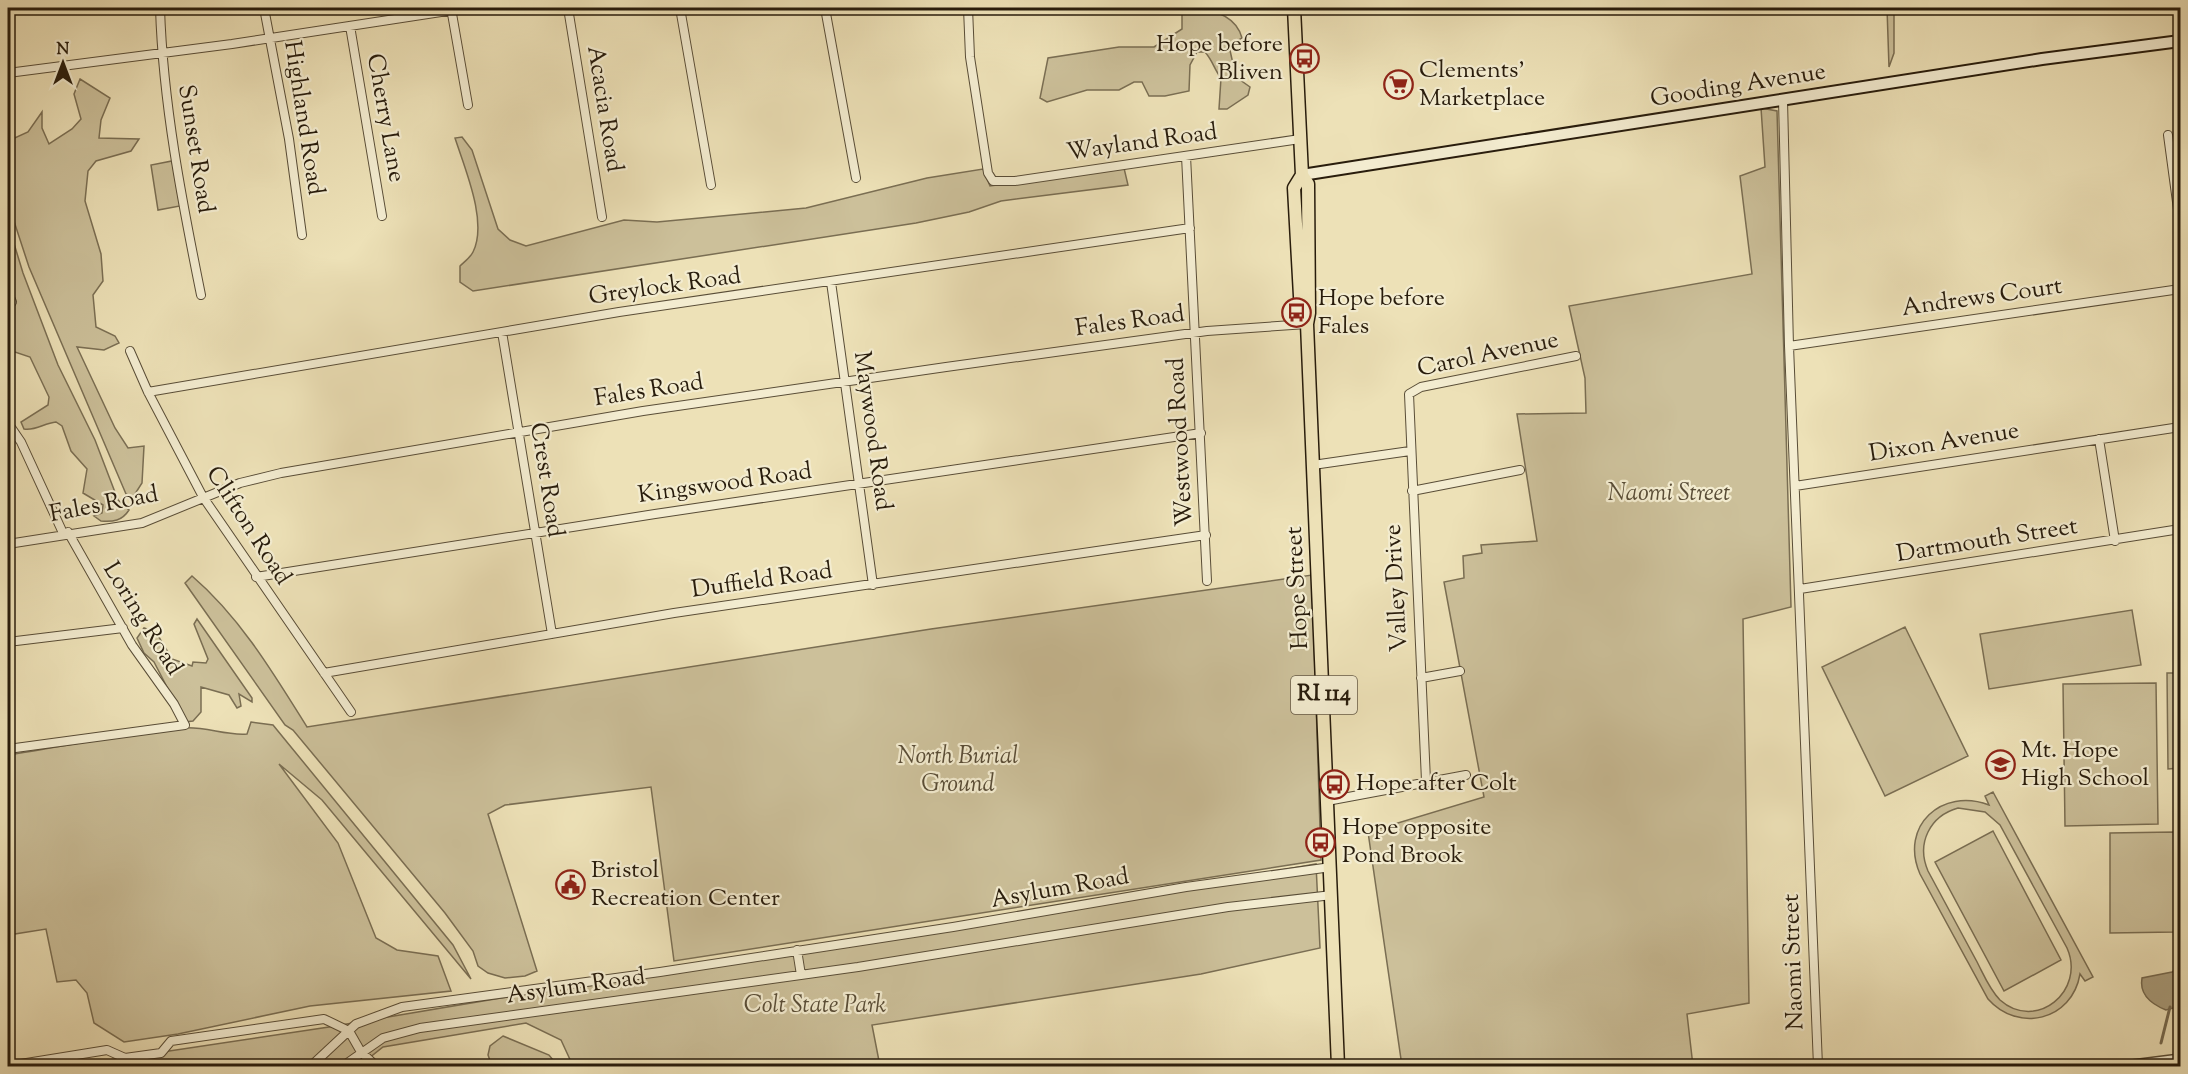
<svg xmlns="http://www.w3.org/2000/svg" width="2188" height="1074" font-family="'Sorts Mill Goudy',serif">
<style>
.green{fill:#ccc09a;stroke:#7a6e53;stroke-width:1.5;fill-rule:evenodd}
.water{fill:#aa9e7d;stroke:#766a50;stroke-width:1.5}
.lines{fill:none;stroke-linecap:round;stroke-linejoin:round}
.stream{stroke:#766a50;stroke-width:3}
.minor-casing{stroke:#594d37;stroke-width:10}
.tertiary-casing{stroke:#594d37;stroke-width:12}
.secondary-casing{stroke:#281c0c;stroke-width:14}
.primary-casing{stroke:#281c0c;stroke-width:15}
.minor{stroke:#f3ecd0;stroke-width:8}
.tertiary{stroke:#f3ecd0;stroke-width:9}
.secondary{stroke:#f3ecd0;stroke-width:10}
.primary{stroke:#ede1b7;stroke-width:12}
.labels{text-anchor:middle;dominant-baseline:central;stroke-width:4.5;stroke-linejoin:round;paint-order:stroke}
.shield{fill:#f3ecd0;stroke:#655a47;stroke-width:1.5}
.shield-label{font-size:22px;font-weight:bold;fill:#281c0c}
.poi-label{font-size:24px;fill:#281c0c;stroke:#f3ecd0;text-anchor:start}
.street-label{font-size:24px;fill:#281c0c;stroke:#f3ecd0}
.park-label{font-size:24px;font-style:italic;fill:#594d37;stroke:#f3ecd0}
</style>
<rect width="100%" height="100%" fill="#ede1b7"/>
<filter id="stains"><feTurbulence type="fractalNoise" baseFrequency=".00333" numOctaves="4"/><feColorMatrix values="0 0 0 0 .2 0 0 0 0 .09 0 0 0 0 .02 0 0 0 .5 -.17"/></filter>
<radialGradient id="worn" r=".72"><stop offset=".6" stop-color="#630" stop-opacity="0"/><stop offset="1" stop-color="#630" stop-opacity=".3"/></radialGradient>
<!-- green -->
<path class="green" d="M1190,8C1211,9 1236,15 1242,38L1229,46L1236,77L1250,87L1248,95L1227,109H1219L1221,78C1214,69 1213,61 1205,52H1197L1190,65L1189,91L1165,96H1149L1142,82H1134L1119,90H1087L1047,102L1040,98L1048,58L1119,47H1154L1182,29V13Z
M1887,8H1894V53L1889,67Z
M80,79L110,98L101,120L99,138L139,139L131,151L96,161L88,171L85,201L101,254L103,281L93,295L96,327L115,336L119,343L104,350L77,347L115,428L128,448L144,446L142,483L133,497L126,494L29,267L8,203V141L28,132L42,112V128L49,144L72,129L81,119L74,94Z
M1761,108L1777,111L1791,607L1743,619L1749,1003L1687,1014L1693,1066H1402L1368,832L1484,797L1444,582L1464,578L1463,556L1482,553L1481,545L1537,541L1517,414L1586,413L1585,378L1569,306L1752,274L1740,176L1765,167Z
M462,137L472,150L498,229L510,240L526,246L624,220L657,222L806,208L927,178L983,169L990,186L1124,168L1128,185L1001,201L969,212L916,223L473,291L460,282V266C464,262 470,258 473,252C488,222 465,169 455,138Z
M172,161L180,206L158,210L151,165Z
M8,224L23,273L58,365L95,440L118,500L129,510C122,521 113,522 101,521L94,516L102,513L103,505L83,493L87,469L71,451L62,426L56,422C44,423 36,431 24,429L21,422L48,405L49,397L30,357L15,352L8,354Z
M1312,575L1321,860L674,961L651,787L505,805L488,814L537,971L525,976L505,978L488,973L478,966L473,951L445,913L293,730L285,725L185,583L192,576C240,617 274,674 307,727L931,629Z
M2132,610L2141,665L1989,689L1980,634Z
M197,619L252,698V702L239,694L241,706L237,708L229,695L201,687V712L193,721L185,722L154,662L144,653L137,638L144,628L156,632L172,659L192,666L193,662L206,663L208,659L194,624Z
M1905,627L1968,756L1885,796L1822,667Z
M2167,673H2180V768L2168,769Z
M2156,683L2158,824L2065,826L2063,684Z
M251,722L273,725L453,945L471,979L322,800L279,764L338,843L376,938L397,950L438,956L451,991L310,1006L178,1034L124,1042L94,1023L87,993L76,980L57,982L46,929L8,935V755C66,746 124,734 183,728C205,726 226,736 247,734Z
M1993,792L2093,977L2085,981L2080,974C2072,1021 2018,1033 1988,999L1920,874C1899,826 1942,787 1989,805L1985,796ZM1958,808L1985,812L2000,825L2067,948C2086,991 2036,1032 2000,1000C1989,989 1983,973 1976,960C1960,930 1944,901 1928,871C1916,843 1930,816 1958,808Z
M1993,831L2061,960L2004,991L1935,862Z
M2174,832L2175,932L2110,933V833Z
M1316,864L1320,948L1201,974L872,1025L880,1066H573L561,1040L526,1023L383,1047L359,1066H69L329,1027L660,971L953,927Z
M503,1036L549,1055L558,1066H492L488,1055L490,1046Z"/>
<!-- water -->
<path class="water" d="M2180,967V1000L2173,1008L2166,1010C2151,1004 2139,995 2142,978L2172,972Z"/>
<g class="lines">
<!-- stream -->
<path class="stream" d="M2161,1043L2170,1007"/>
<defs>
<path id="minor" d="M160,8C163,104 182,201 201,295
M264,8L289,139L302,235
M451,8L468,105
M568,8L602,217
M680,8L711,185
M825,8L856,178
M968,8L970,57L988,173L993,181H1015L1300,139
M350,26L382,216
M8,73L232,44L467,8
M1783,100L1789,346L1818,1066
M2168,135L2180,224
M1186,156L1207,581
M831,282L873,585
M8,293L12,302
M502,332L552,634
M1789,346L2180,289
M130,351L148,392L203,497L351,712
M148,392L619,312L1190,228
M8,423L21,442L63,533
M2099,439L2115,541
M1313,465L1410,451
M1795,486L2180,427
M1412,491L1520,470
M8,544L142,523L240,483L281,473L643,411L946,367L1207,331L1307,324
M256,577L655,514L1201,433
M1800,589L2180,529
M8,642L123,628
M324,673L674,613L1206,535
M1421,678L1460,671
M8,749L185,725L174,704L132,645L68,532
M1426,781L1409,394L1421,387L1576,356
M1327,801L1466,775
M797,950L801,975
M8,1066L107,1050L125,1058L161,1053L171,1041L324,1019L349,1031L361,1052L376,1066
M311,1066L356,1024L402,1007L660,972L953,927L1186,887L1331,867
M343,1066L383,1038L420,1028L858,967L1228,907L1332,895
M1323,1066L1338,1063"/>
<path id="tertiary" d="M2125,1066L2180,1059"/>
<path id="secondary" d="M1302,175L2042,59L2180,41"/>
<path id="primary" d="M1294,8L1302,175L1308,184L1309,313L1307,324L1338,1066
M1302,175L1294,188L1301,314L1305,321"/>
</defs>
<!-- minor casing -->
<use href="#minor" class="minor-casing"/>
<!-- tertiary casing -->
<use href="#tertiary" class="tertiary-casing"/>
<!-- secondary casing -->
<use href="#secondary" class="secondary-casing"/>
<!-- primary casing -->
<use href="#primary" class="primary-casing"/>
<!-- minor -->
<use href="#minor" class="minor"/>
<!-- tertiary -->
<use href="#tertiary" class="tertiary"/>
<!-- secondary -->
<use href="#secondary" class="secondary"/>
<!-- primary -->
<use href="#primary" class="primary"/>
</g>
<!-- icons -->
<defs>
<symbol id="bus-ring" viewBox="-11 -11 22 22"><circle r="9.5" fill="#f3ecd0" stroke="#8f2418" stroke-width="1.5"/><path d="M-5-6H5V4H4V6H2V4H-2V6H-4V4H-5ZM-3.5-4V0h7V-4ZM-3.5 1.2v1.5H-2V1.2ZM2 1.2v1.5H3.5V1.2Z" fill="#8f2418"/></symbol>
<symbol id="supermarket-ring" viewBox="-11 -11 22 22"><circle r="9.5" fill="#f3ecd0" stroke="#8f2418" stroke-width="1.5"/><path d="M-6-5.5h2.5l.6 2H6L4.5 2H-2.5L-4.4-4H-6ZM-1.5 3.2a1.3 1.3 0 1 0 .1 0ZM3 3.2a1.3 1.3 0 1 0 .1 0Z" fill="#8f2418"/></symbol>
<symbol id="school-ring" viewBox="-11 -11 22 22"><circle r="9.5" fill="#f3ecd0" stroke="#8f2418" stroke-width="1.5"/><path d="M0-5L7-2L0 1L-7-2ZM-4 1L0 2.5L4 1V4Q0 6-4 4Z" fill="#8f2418"/></symbol>
<symbol id="civic-ring" viewBox="-11 -11 22 22"><circle r="9.5" fill="#f3ecd0" stroke="#8f2418" stroke-width="1.5"/><path d="M-.6-6.5H3V-4.5H.6V-3L4-1V1h2V6H-6V1h2V-1L-.6-3ZM-1.2 2.5V6h2.4V2.5Z" fill="#8f2418"/></symbol>
</defs>
<g fill-rule="evenodd">
<use href="#bus-ring" x="1288" y="42" width="33" height="33"/>
<use href="#supermarket-ring" x="1382" y="68" width="33" height="33"/>
<use href="#bus-ring" x="1280" y="296" width="33" height="33"/>
<use href="#school-ring" x="1984" y="748" width="33" height="33"/>
<use href="#bus-ring" x="1318" y="768" width="33" height="33"/>
<use href="#bus-ring" x="1304" y="826" width="33" height="33"/>
<use href="#civic-ring" x="554" y="868" width="33" height="33"/>
</g>
<g class="labels">
<!-- shield labels -->
<rect class="shield" x="1291" y="676" width="66" height="38" rx="4.5"/>
<g class="shield-label">
<text x="1324" y="695">RI 114</text>
</g>
<!-- poi labels -->
<g class="poi-label">
<text x="1283" y="45" text-anchor="end">Hope before<tspan x="1283" dy="28">Bliven</tspan></text>
<text x="1419" y="71">Clements'<tspan x="1419" dy="28">Marketplace</tspan></text>
<text x="1318" y="299">Hope before<tspan x="1318" dy="28">Fales</tspan></text>
<text x="2021" y="751">Mt. Hope<tspan x="2021" dy="28">High School</tspan></text>
<text x="1356" y="784">Hope after Colt</text>
<text x="1342" y="828">Hope opposite<tspan x="1342" dy="28">Pond Brook</tspan></text>
<text x="591" y="871">Bristol<tspan x="591" dy="28">Recreation Center</tspan></text>
</g>
<!-- street labels -->
<g class="street-label">
<text transform="translate(1738 86) rotate(-9)">Gooding Avenue</text>
<text transform="translate(604 109) rotate(81)">Acacia Road</text>
<text transform="translate(303 118) rotate(81)">Highland Road</text>
<text transform="translate(385 118) rotate(80)">Cherry Lane</text>
<text transform="translate(1142 143) rotate(-8)">Wayland Road</text>
<text transform="translate(195 149) rotate(81)">Sunset Road</text>
<text transform="translate(665 287) rotate(-8)">Greylock Road</text>
<text transform="translate(1982 298) rotate(-8)">Andrews Court</text>
<text transform="translate(1130 322) rotate(-8)">Fales Road</text>
<text transform="translate(1488 355) rotate(-12)">Carol Avenue</text>
<text transform="translate(649 391) rotate(-9)">Fales Road</text>
<text transform="translate(872 431) rotate(82)">Maywood Road</text>
<text transform="translate(1181 442) rotate(-93)">Westwood Road</text>
<text transform="translate(1944 443) rotate(-9)">Dixon Avenue</text>
<text transform="translate(546 480) rotate(81)">Crest Road</text>
<text transform="translate(725 484) rotate(-8)">Kingswood Road</text>
<text transform="translate(104 505) rotate(-11)">Fales Road</text>
<text transform="translate(248 526) rotate(57)">Clifton Road</text>
<text transform="translate(1987 541) rotate(-9)">Dartmouth Street</text>
<text transform="translate(762 581) rotate(-8)">Duffield Road</text>
<text transform="translate(1298 588) rotate(-93)">Hope Street</text>
<text transform="translate(1397 588) rotate(-93)">Valley Drive</text>
<text transform="translate(142 619) rotate(58)">Loring Road</text>
<text transform="translate(1060 889) rotate(-10)">Asylum Road</text>
<text transform="translate(1794 962) rotate(-92)">Naomi Street</text>
<text transform="translate(576 987) rotate(-8)">Asylum Road</text>
</g>
<!-- park labels -->
<g class="park-label">
<text x="1669" y="494">Naomi Street</text>
<text x="958" y="757">North Burial<tspan x="958" dy="28">Ground</tspan></text>
<text x="815" y="1006">Colt State Park</text>
</g>
</g>
<!-- margin -->
<rect width="2188" height="1074" fill="none" stroke="#ede1b7" stroke-width="30"/>
<rect x="9" y="9" width="2170" height="1056" fill="none" stroke="#281c0c" stroke-width="3"/>
<rect x="15" y="15" width="2158" height="1044" fill="none" stroke="#281c0c" stroke-width="1.5"/>
<!-- north arrow -->
<g transform="translate(63 63)" stroke="#f3ecd0" stroke-width="4.5" paint-order="stroke">
<path d="M0-4.5L10 22L0 15L-10 22Z" fill="#281c0c"/>
<text y="-9" font-size="16" font-weight="bold" text-anchor="middle" fill="#281c0c">N</text>
</g>
<rect width="100%" height="100%" filter="url(#stains)"/>
<rect width="100%" height="100%" fill="url(#worn)"/>
</svg>
